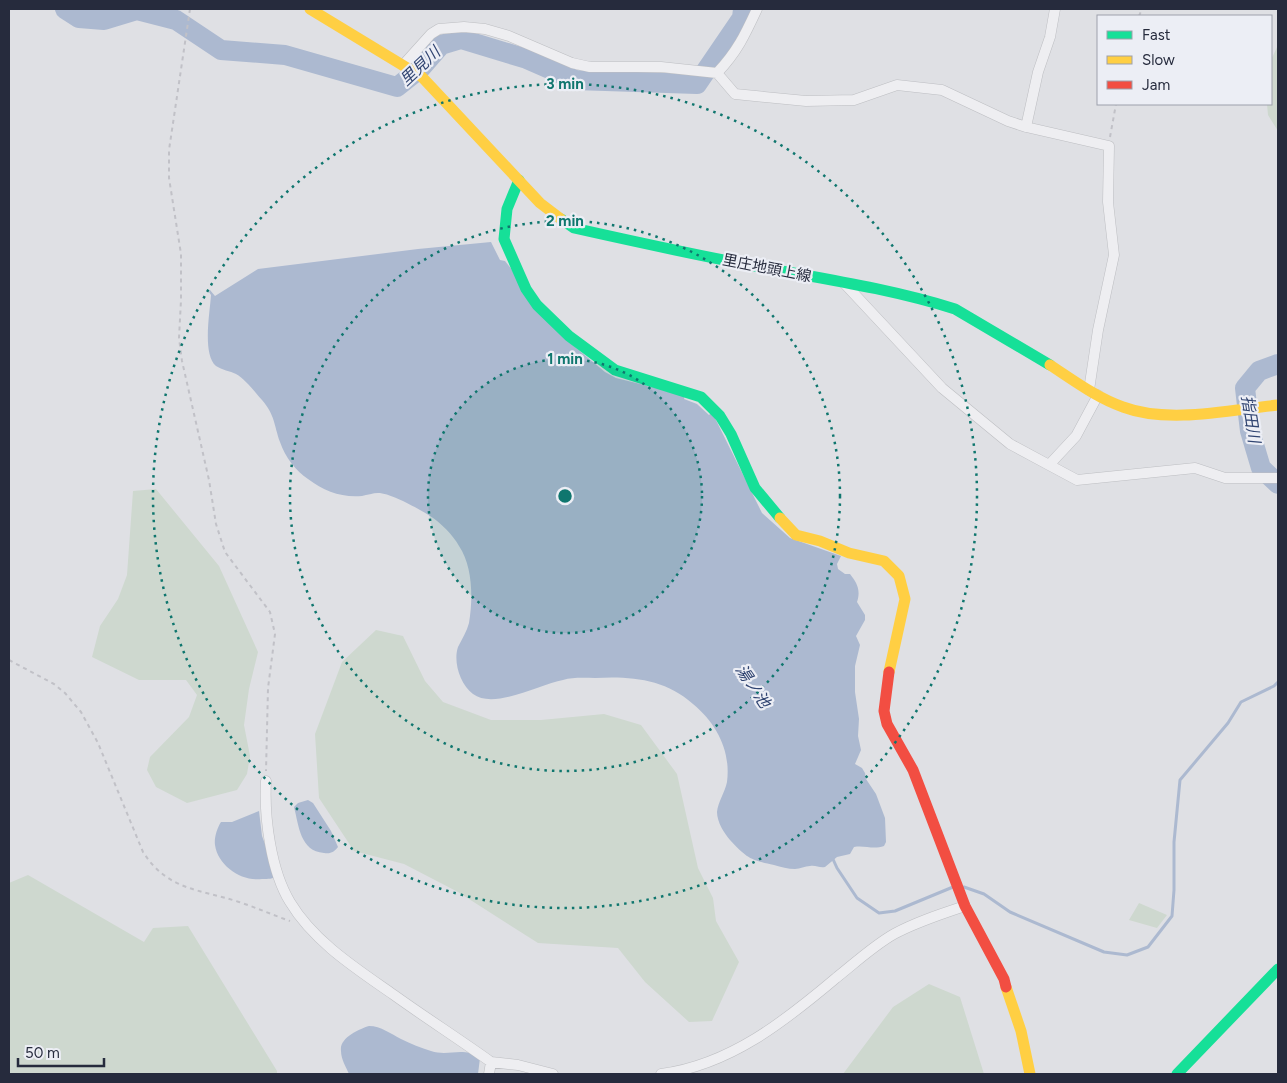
<svg xmlns="http://www.w3.org/2000/svg" width="1287" height="1083" font-family="Figtree,'Noto Sans JP',sans-serif">
<style>
.green{fill:#ced8cf}
.water{fill:#acb9d0}
.lines{fill:none;stroke-linecap:round;stroke-linejoin:round}
.stream{stroke:#acb9d0;stroke-width:3}
.river{stroke:#acb9d0;stroke-width:20}
.street-casing{stroke:#bdbec2;stroke-width:11}
.path{stroke:#c1c1c7;stroke-width:2;stroke-dasharray:4 4;stroke-linecap:butt}
.street{stroke:#eeeef1;stroke-width:10}
.fast{stroke:#16e098;stroke-width:11}
.slow{stroke:#ffcf43;stroke-width:11}
.jam{stroke:#f24e42;stroke-width:11}
.ring{fill:none;stroke:#0f766e;stroke-width:2.5;stroke-dasharray:2.5 5}
.labels{text-anchor:middle;dominant-baseline:central;stroke-width:4.5;stroke-linejoin:round;paint-order:stroke}
.street-label{font-size:15px;fill:#262b3d;stroke:#eceef5}
.water-label{font-size:16px;font-style:italic;fill:#304471;stroke:#eceef5}
.centre{fill:#0f766e;stroke:#eceef5;stroke-width:2.5}
.ring-label{font-size:15px;text-anchor:middle;font-weight:bold;fill:#0f766e;stroke:#eceef5;stroke-width:4.5;stroke-linejoin:round;paint-order:stroke}
</style>
<rect width="100%" height="100%" fill="#dfe0e4"/>
<!-- green -->
<path class="green" d="M1278,45V131L1268,115L1267,104H1271V60Z
M156,489L219,566L258,652L249,689L244,725L250,756L247,774L237,790L187,803L156,787L147,770L150,757L189,717L197,695L186,680H139L92,657L100,626L118,599L127,575L133,491Z
M376,630L403,636L425,681L443,702L491,720H541L604,714L641,725L677,774L698,868L713,898L716,921L739,962L712,1021L689,1022L645,982L618,948L538,943L458,892L404,864L354,851L319,798L315,734L342,662Z
M28,875L144,942L153,928L188,926L277,1071V1074H9V883Z
M1139,903L1167,915L1157,928L1129,920Z
M929,984L960,997L984,1074H843L893,1007Z"/>
<!-- water -->
<path class="water" d="M491,242L500,260L505,261L575,347L605,372L616,378L685,395L684,399L697,404L709,415L712,412L762,513L790,538L841,556L837,564L838,569L845,574H850C857,583 861,590 857,602L865,615V620L856,636L860,645L855,666V692L859,719L858,736L861,750L855,764L862,768L865,773L866,779L876,794L885,818L886,842L884,846C873,850 865,845 854,847L850,854L837,857L825,867C819,868 816,865 810,866C805,866 800,869 795,869C788,869 781,867 774,865C750,860 747,858 730,840C724,833 717,822 717,812C718,802 725,792 727,782C731,751 717,724 693,704C665,679 631,676 595,678C585,678 573,677 563,680C540,684 494,710 473,694C460,684 453,662 458,647C462,639 467,631 469,623C473,599 473,567 459,546C453,535 441,523 430,516C419,509 391,493 378,493C373,493 367,495 362,496C342,498 324,491 308,479C296,471 285,457 280,442C274,425 275,415 262,400C255,392 245,379 236,374C230,371 222,370 216,366C202,354 210,312 211,295L209,292L210,290L215,296L258,269L418,249Z
M308,800L313,803L331,831L338,847C334,852 331,854 324,853C300,851 299,826 294,807L298,803Z
M259,811L262,836L277,876C273,879 268,879 262,879C242,882 218,866 215,845C214,838 217,828 221,822H232Z
M369,1026C381,1026 391,1034 401,1039C411,1044 421,1048 431,1051C449,1057 463,1046 480,1058L478,1074H349C346,1067 341,1059 341,1051C339,1038 359,1029 369,1026Z"/>
<g class="lines">
<!-- stream -->
<path class="stream" d="M832,857L837,868L857,898L879,913L895,911L953,887
M964,887L984,894L1010,912L1104,952L1127,955L1148,947L1172,916L1174,890V842L1180,780L1228,723L1241,702L1274,686L1278,682"/>
<!-- river -->
<path class="river" d="M65,9L79,18L104,20L137,10L176,20L221,50L285,55L397,87L421,68L441,45L461,39L527,59L575,80L697,84L742,18L743,9
M1278,364L1259,371L1245,388L1250,431L1261,468L1278,484"/>
<defs>
<path id="street" d="M404,64L431,34L439,29L464,27L485,29L509,36L572,63L590,67H661L717,73L735,94L806,101L854,100L897,85L942,90L1008,121L1026,127L1109,146L1108,202L1114,255L1098,330L1089,390
M717,73C737,52 745,35 757,9
M1026,127L1038,72L1050,37L1055,9
M844,283L942,388L1010,444L1049,465
M1098,395L1076,436L1049,465L1077,480L1195,468L1225,478H1278
M266,781C264,818 271,871 290,902C314,942 357,969 394,995C426,1018 459,1039 491,1062L518,1065L553,1074
M489,1074L491,1062
M661,1074C730,1065 785,1021 836,978C855,963 873,946 894,934C916,922 941,914 965,906"/>
</defs>
<!-- street casing -->
<use href="#street" class="street-casing"/>
<!-- path -->
<path class="path" d="M190,9L169,150V178L181,254V300L179,338L182,361L209,480L216,524L225,552L270,612L275,634L268,688L266,771
M1139,16L1142,9
M1110,137L1116,104
M9,660L54,684L65,693L81,712L98,743L143,852C168,891 200,889 239,902C257,908 273,915 290,921"/>
<!-- street -->
<use href="#street" class="street"/>
<!-- fast -->
<path class="fast" d="M519,180L507,209L504,239L526,289L537,305L569,336L615,370L701,397L720,416L731,434L755,488L780,518
M561,219L574,228C632,241 691,254 750,265C818,278 888,288 955,309L1050,365
M1177,1074L1278,969"/>
<!-- slow -->
<path class="slow" d="M310,9L422,77L540,203L561,219
M1050,365C1073,380 1097,398 1123,407C1168,424 1230,410 1278,405
M780,518L796,535L820,541L849,553L884,561L899,576L905,599L889,672
M1006,987L1021,1031L1030,1074"/>
<!-- jam -->
<path class="jam" d="M889,672L884,711L887,724L913,770L965,906L1004,979L1006,987"/>
</g>
<!-- distance rings -->
<circle cx="565" cy="496" r="137" fill="#0f766e" fill-opacity=".12"/>
<g class="ring">
<circle cx="565" cy="496" r="137"/>
<circle cx="565" cy="496" r="275"/>
<circle cx="565" cy="496" r="412"/>
</g>
<g class="labels">
<!-- street labels -->
<g class="street-label">
<text transform="translate(767 268) rotate(11)">里庄地頭上線</text>
</g>
<!-- water labels -->
<g class="water-label">
<text transform="translate(420 66) rotate(-43)">里見川</text>
<text transform="translate(1251 419) rotate(81)">指田川</text>
<text transform="translate(753 686) rotate(56)">湯ノ池</text>
</g>
</g>
<circle cx="565" cy="496" r="8" class="centre"/>
<g class="ring-label">
<text x="565" y="89">3 min</text>
<text x="565" y="226">2 min</text>
<text x="565" y="364">1 min</text>
</g>
<!-- border -->
<rect width="1287" height="1083" fill="none" stroke="#262b3d" stroke-width="20"/>
<!-- legend -->
<rect x="1097" y="15" width="175" height="90" fill="#eceef5" stroke="#9da0ab"/>
<rect x="1107" y="31" width="25" height="8" fill="#16e098" stroke="#9da0ab"/>
<text x="1142" y="40" font-size="15" fill="#262b3d">Fast</text>
<rect x="1107" y="56" width="25" height="8" fill="#ffcf43" stroke="#9da0ab"/>
<text x="1142" y="65" font-size="15" fill="#262b3d">Slow</text>
<rect x="1107" y="81" width="25" height="8" fill="#f24e42" stroke="#9da0ab"/>
<text x="1142" y="90" font-size="15" fill="#262b3d">Jam</text>
<!-- scale -->
<path d="M18 1058v8h86v-8" fill="none" stroke="#262b3d" stroke-width="2.5"/>
<text x="25" y="1058" font-size="15" fill="#262b3d" stroke="#eceef5" stroke-width="4" paint-order="stroke">50 m</text>
</svg>
